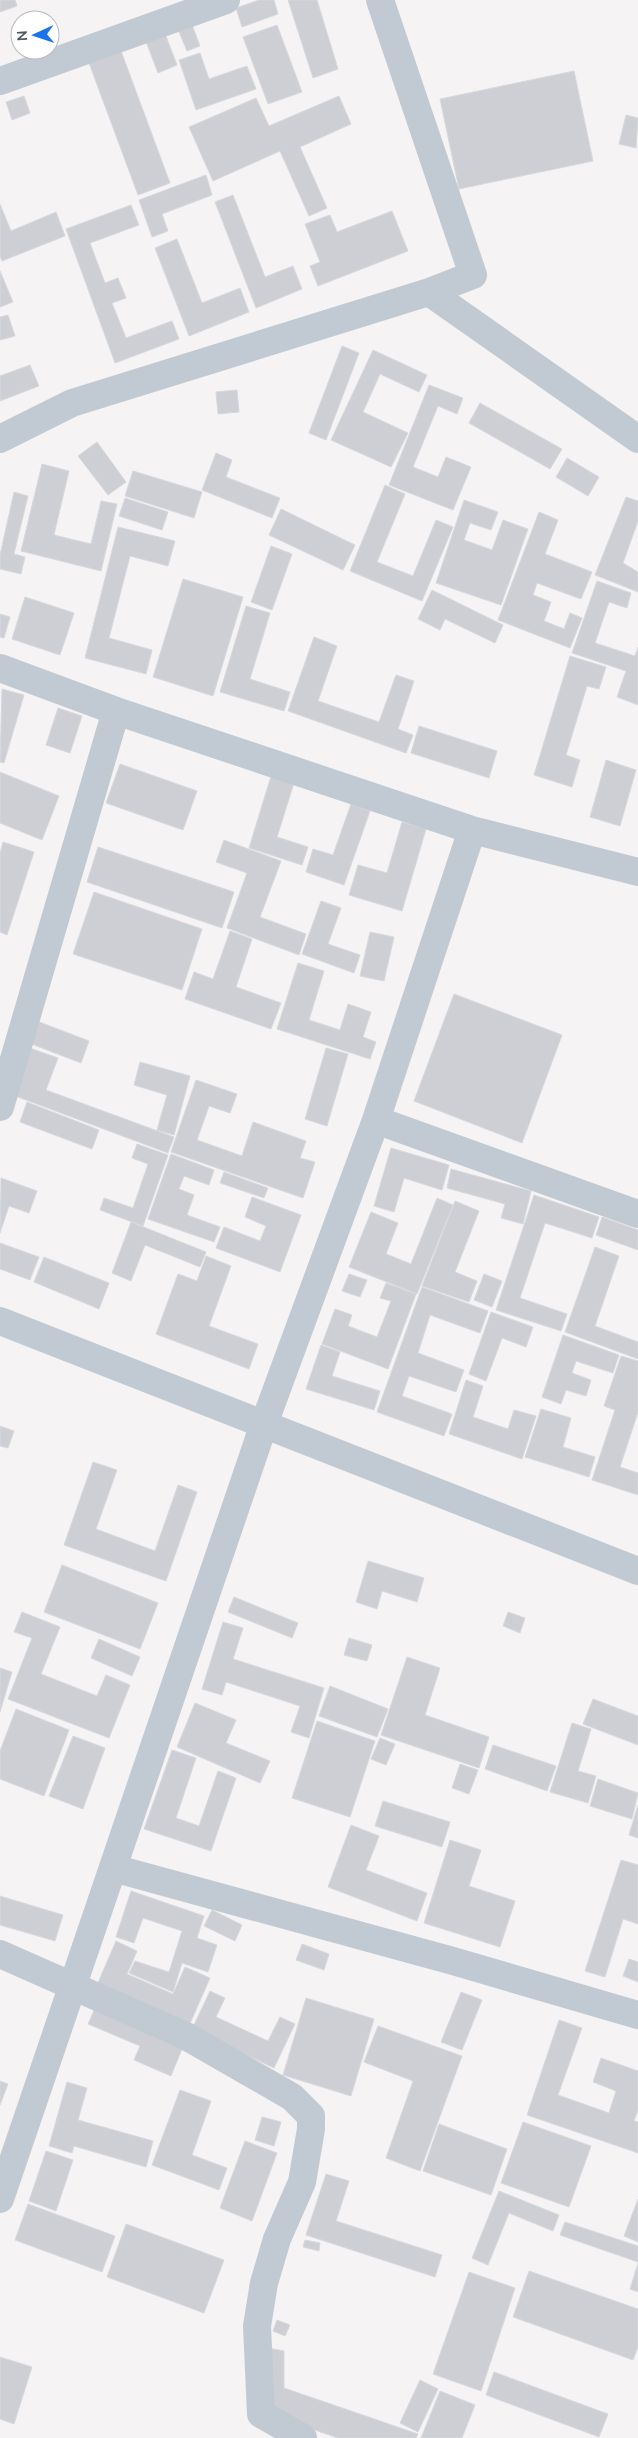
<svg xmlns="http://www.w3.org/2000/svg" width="638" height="2438" font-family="'Nunito Sans',sans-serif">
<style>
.building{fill:#cdcfd5;stroke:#d7d9de}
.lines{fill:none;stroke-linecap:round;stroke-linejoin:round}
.minor{stroke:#c1cad2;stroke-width:28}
</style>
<rect width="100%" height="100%" fill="#f5f3f3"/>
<!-- building -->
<path class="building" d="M0,0H15L17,6L0,12Z
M259,0H274L278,14L242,27L236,8Z
M288,0H317L338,69L313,78Z
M191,22L200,46L187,51L177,27Z
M277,25L302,92L268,104L243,37Z
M164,31L177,65L158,73L145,39Z
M121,51L170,183L138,195L89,63Z
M200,53L209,79L247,66L256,89L196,110L179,60Z
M574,71L593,161L459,189L440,99Z
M24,96L30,113L12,120L6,102Z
M339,96L351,124L300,147L327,208L309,216L280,151L213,181L189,127L256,98L269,126Z
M626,115L638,118L636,148L619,144Z
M206,175L212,195L162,214L168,231L152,237L139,200Z
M233,195L265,277L293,266L302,289L256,308L215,202Z
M0,204L11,231L56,212L65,236L2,261L0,256Z
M131,205L139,225L90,243L105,283L118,278L126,298L112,303L126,338L172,321L179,339L115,363L66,229Z
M392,211L408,251L318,286L310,266L320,262L305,224L330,215L337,232Z
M177,239L202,303L240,288L249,312L189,336L155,248Z
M0,271L13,302L0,307Z
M8,315L15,336L0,340V317Z
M342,346L359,353L326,440L309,433Z
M373,350L427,375L419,392L380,374L363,412L408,433L391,467L331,440Z
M30,365L39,386L0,401V376Z
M429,385L463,398L457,414L438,406L413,467L438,477L446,457L471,467L453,510L389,485Z
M237,390L239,412L218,414L216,392Z
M480,403L562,449L550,469L469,423Z
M97,442L126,482L108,495L78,456Z
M216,453L232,460L226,477L280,498L272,518L202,490Z
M567,458L599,477L588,496L556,477Z
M42,464L69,471L54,535L91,544L101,501L117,504L101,571L21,551Z
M133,471L202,492L194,518L125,496Z
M385,485L405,494L377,562L413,576L436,520L453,527L422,601L350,571Z
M14,492L28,496L14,554L25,557L21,574L0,569V555Z
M626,497L638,501V521L623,563L638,572V592L595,575Z
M125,498L168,512L162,530L119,516Z
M464,500L498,512L491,530L470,523L464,540L492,550L503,520L528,529L501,605L436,583Z
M281,509L355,545L343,570L269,535Z
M539,512L558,520L545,554L592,572L581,599L537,583L533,595L551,602L544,621L564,629L570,613L582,618L570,648L498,620Z
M118,527L175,541L168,566L130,556L109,638L152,650L146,674L85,658Z
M271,546L292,554L272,610L251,602Z
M183,579L243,597L213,696L153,677Z
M597,581L631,593L627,608L609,602L595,643L635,656L638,647V705L617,697L626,671L572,653Z
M432,590L503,625L495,643L445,619L440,630L418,619Z
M25,597L74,613L60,655L12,639Z
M246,606L270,613L250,679L290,692L284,711L220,692Z
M0,614L10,617L4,638L0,637Z
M314,637L337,646L318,701L379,722L396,675L414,681L398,729L413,735L406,753L288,711Z
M570,656L606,667L599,689L587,686L566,755L580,760L572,787L534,775Z
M2,689L24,695L4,763L0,762Z
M58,708L82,716L70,753L46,745Z
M419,726L497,751L489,778L411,753Z
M606,760L636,770L620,826L590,817Z
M120,764L197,791L183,830L106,803Z
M0,772L59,796L42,840L0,823Z
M271,776L294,783L277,837L308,847L302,865L249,848Z
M351,804L370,811L344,885L306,872L313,849L333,855Z
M402,822L426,829L402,911L349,895L358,865L387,873Z
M224,840L281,861L260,917L306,934L299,955L227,928L247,873L216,862Z
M3,842L34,852L7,935L0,932V853Z
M98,847L234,892L222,928L87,882Z
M94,892L202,929L182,990L73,954Z
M321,901L341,908L328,944L360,955L354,973L302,954Z
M230,931L252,939L236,987L281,1003L271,1029L185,999L194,972L213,979Z
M370,932L394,937L384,981L360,976Z
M298,963L324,971L309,1020L340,1030L348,1004L371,1012L363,1037L376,1042L370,1059L277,1029Z
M454,994L562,1035L522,1143L414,1101Z
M29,1018L89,1041L81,1063L21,1040Z
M27,1047L58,1058L46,1090L174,1137L168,1153L10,1094Z
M326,1048L348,1054L327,1126L305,1119Z
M140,1062L190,1076L174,1135L157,1130L167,1095L134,1085Z
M196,1080L237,1094L230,1113L209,1106L197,1140L242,1156L253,1122L306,1141L300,1158L315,1162L303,1198L171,1152Z
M27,1102L99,1130L92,1149L20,1122Z
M137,1144L168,1155L143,1226L100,1210L104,1198L133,1208L148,1164L132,1158Z
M391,1148L449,1165L442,1190L404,1178L394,1212L374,1206Z
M171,1154L214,1170L209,1185L184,1176L179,1189L194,1195L187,1215L220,1227L214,1242L148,1219Z
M451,1169L531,1191L523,1224L501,1218L505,1204L447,1188Z
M224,1172L268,1188L264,1198L220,1183Z
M1,1178L37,1191L29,1213L9,1206L0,1233Z
M534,1195L599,1217L592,1238L545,1223L520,1298L567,1314L561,1331L496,1310Z
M252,1197L301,1215L280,1272L216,1248L224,1227L260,1241L266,1226L245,1217Z
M437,1198L453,1205L417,1294L349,1267L371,1212L398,1223L386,1254L411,1264Z
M455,1201L479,1211L455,1272L477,1281L469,1302L422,1286Z
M602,1217L638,1230V1250L596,1235Z
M131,1222L206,1252L200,1267L145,1245L131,1281L112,1273Z
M0,1243L39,1257L30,1280L0,1269Z
M595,1247L619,1256L595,1326L638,1342V1359L565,1332Z
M206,1256L231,1266L209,1326L258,1344L249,1369L156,1334L178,1274L197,1281Z
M44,1257L109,1283L99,1309L34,1282Z
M349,1274L367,1280L360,1297L342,1291Z
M484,1274L502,1281L492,1307L474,1300Z
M386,1283L416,1294L388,1369L322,1344L335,1309L352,1315L348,1326L377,1337L391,1301L380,1298Z
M422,1287L488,1311L480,1333L430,1315L418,1353L464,1370L456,1392L409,1376L402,1396L452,1414L444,1436L377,1412Z
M491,1312L533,1327L526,1347L502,1338L486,1381L469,1374Z
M563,1335L619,1355L613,1373L576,1361L572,1373L591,1380L586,1396L566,1390L561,1404L542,1397Z
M321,1345L340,1352L332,1376L380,1391L374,1410L306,1389Z
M621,1356L638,1361V1412L620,1467L638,1473V1495L592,1480L615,1410L604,1406Z
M466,1380L483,1386L473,1417L508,1429L514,1410L536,1416L522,1459L449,1434Z
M541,1409L571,1418L563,1447L595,1457L589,1477L525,1457Z
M0,1426L14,1431L8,1448L0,1446Z
M93,1462L117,1470L96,1529L155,1551L178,1485L197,1492L166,1581L64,1545Z
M368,1561L424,1578L417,1602L382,1591L377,1609L356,1602Z
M62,1565L158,1603L140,1649L44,1612Z
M234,1597L298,1623L292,1638L228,1612Z
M22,1612L60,1627L41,1674L97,1696L106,1675L130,1685L109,1738L8,1699L32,1638L14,1632Z
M508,1612L525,1618L520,1633L503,1626Z
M223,1622L243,1628L233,1659L324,1688L309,1738L291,1732L300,1706L226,1682L222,1695L202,1689Z
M349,1638L372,1645L367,1661L344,1655Z
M99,1639L140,1657L132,1676L91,1658Z
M407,1657L440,1668L425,1715L489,1737L479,1768L381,1735Z
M0,1668L12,1672L0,1712Z
M330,1686L388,1709L377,1737L319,1716Z
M593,1699L638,1716V1745L583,1724Z
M195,1703L236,1720L226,1743L270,1761L260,1783L177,1747Z
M16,1709L69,1730L44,1796L0,1779V1751Z
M317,1721L375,1741L350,1817L292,1798Z
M572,1723L591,1729L578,1771L596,1776L588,1803L550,1792Z
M73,1736L105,1748L83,1809L49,1796Z
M380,1738L395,1744L386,1765L371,1759Z
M493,1745L556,1766L547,1791L485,1769Z
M172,1750L196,1758L176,1818L199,1826L218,1771L236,1778L211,1851L144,1829Z
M460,1764L478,1770L469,1794L452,1788Z
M598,1779L638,1793L632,1819L590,1806Z
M383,1801L450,1822L442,1847L375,1826Z
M638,1805V1838L629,1835Z
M351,1825L379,1836L366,1870L427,1893L417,1921L328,1887Z
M450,1840L481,1850L469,1886L515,1901L500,1947L424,1923Z
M621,1860L638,1865V1924L623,1919L605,1977L585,1971Z
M131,1891L204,1916L197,1938L217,1945L208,1972L182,1963L173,1992L129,1973L135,1961L169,1972L182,1931L143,1918L134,1943L116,1937Z
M0,1896L63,1915L55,1941L0,1925Z
M212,1910L242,1925L235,1941L204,1926Z
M116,1941L137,1951L127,1974L173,1994L185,1967L210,1978L189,2026L97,1985Z
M302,1944L329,1954L324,1970L296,1960Z
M629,1959L638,1962V1982L623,1976Z
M210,1991L225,1998L216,2017L268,2041L280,2017L295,2024L274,2068L192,2029Z
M461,1992L482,2000L462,2050L441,2042Z
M306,1998L374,2019L351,2096L283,2075Z
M96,2006L184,2044L171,2076L134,2060L140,2046L88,2024Z
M559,2020L582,2028L558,2095L609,2113L616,2091L593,2082L601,2058L638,2071V2110L634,2121L638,2122V2153L527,2115Z
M378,2026L462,2056L420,2171L386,2158L413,2081L364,2062Z
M0,2081L8,2084L0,2105Z
M67,2082L87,2088L78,2120L153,2141L146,2167L74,2146L72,2153L49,2146Z
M180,2090L211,2101L192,2155L227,2168L219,2190L152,2165Z
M262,2117L281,2122L274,2146L255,2140Z
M523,2122L591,2146L569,2207L501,2183Z
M439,2124L507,2149L491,2195L423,2171Z
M245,2141L277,2153L252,2221L220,2208Z
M46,2151L73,2160L56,2211L29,2201Z
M326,2174L349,2181L336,2221L442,2255L435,2277L306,2235Z
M499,2191L559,2215L553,2231L509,2213L488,2265L472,2258Z
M638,2199V2242L624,2236Z
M28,2204L115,2236L102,2272L15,2240Z
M565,2222L638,2246V2262L560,2235Z
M126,2224L224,2260L204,2313L107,2277Z
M305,2240L320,2243L319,2251L303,2247Z
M638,2263V2292L630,2289Z
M529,2271L638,2309V2347L633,2360L513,2317Z
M469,2272L515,2288L481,2391L433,2374Z
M277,2320L290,2325L285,2336L273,2331Z
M263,2347L284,2351V2388L418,2434L416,2438H338L274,2416Z
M0,2357L32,2367L14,2424L0,2419Z
M494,2372L608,2414L599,2437L486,2395Z
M420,2380L438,2389L418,2432L400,2423Z
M440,2391L475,2405L462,2438H421Z"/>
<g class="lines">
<!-- minor -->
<path class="minor" d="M380,0L473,275L429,292
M0,81L226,0
M0,439L72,403L429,292L638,439
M0,668L116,711L472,830L638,872
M0,1107L116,711
M376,1120L638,1214
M0,1321L638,1571
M113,1868L453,1961L638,2015
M0,1954L186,2036L292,2097L311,2116V2129L302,2182L277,2239L264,2283L257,2326L261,2414L303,2438
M0,2199L264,1424L376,1120L472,830"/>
</g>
<!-- north arrow -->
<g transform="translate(35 35) rotate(267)"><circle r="24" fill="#ffffff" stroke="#b7bbc0"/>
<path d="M0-4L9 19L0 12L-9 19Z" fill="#1a73e8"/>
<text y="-8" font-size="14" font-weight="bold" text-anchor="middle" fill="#4a5661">N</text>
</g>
</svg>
